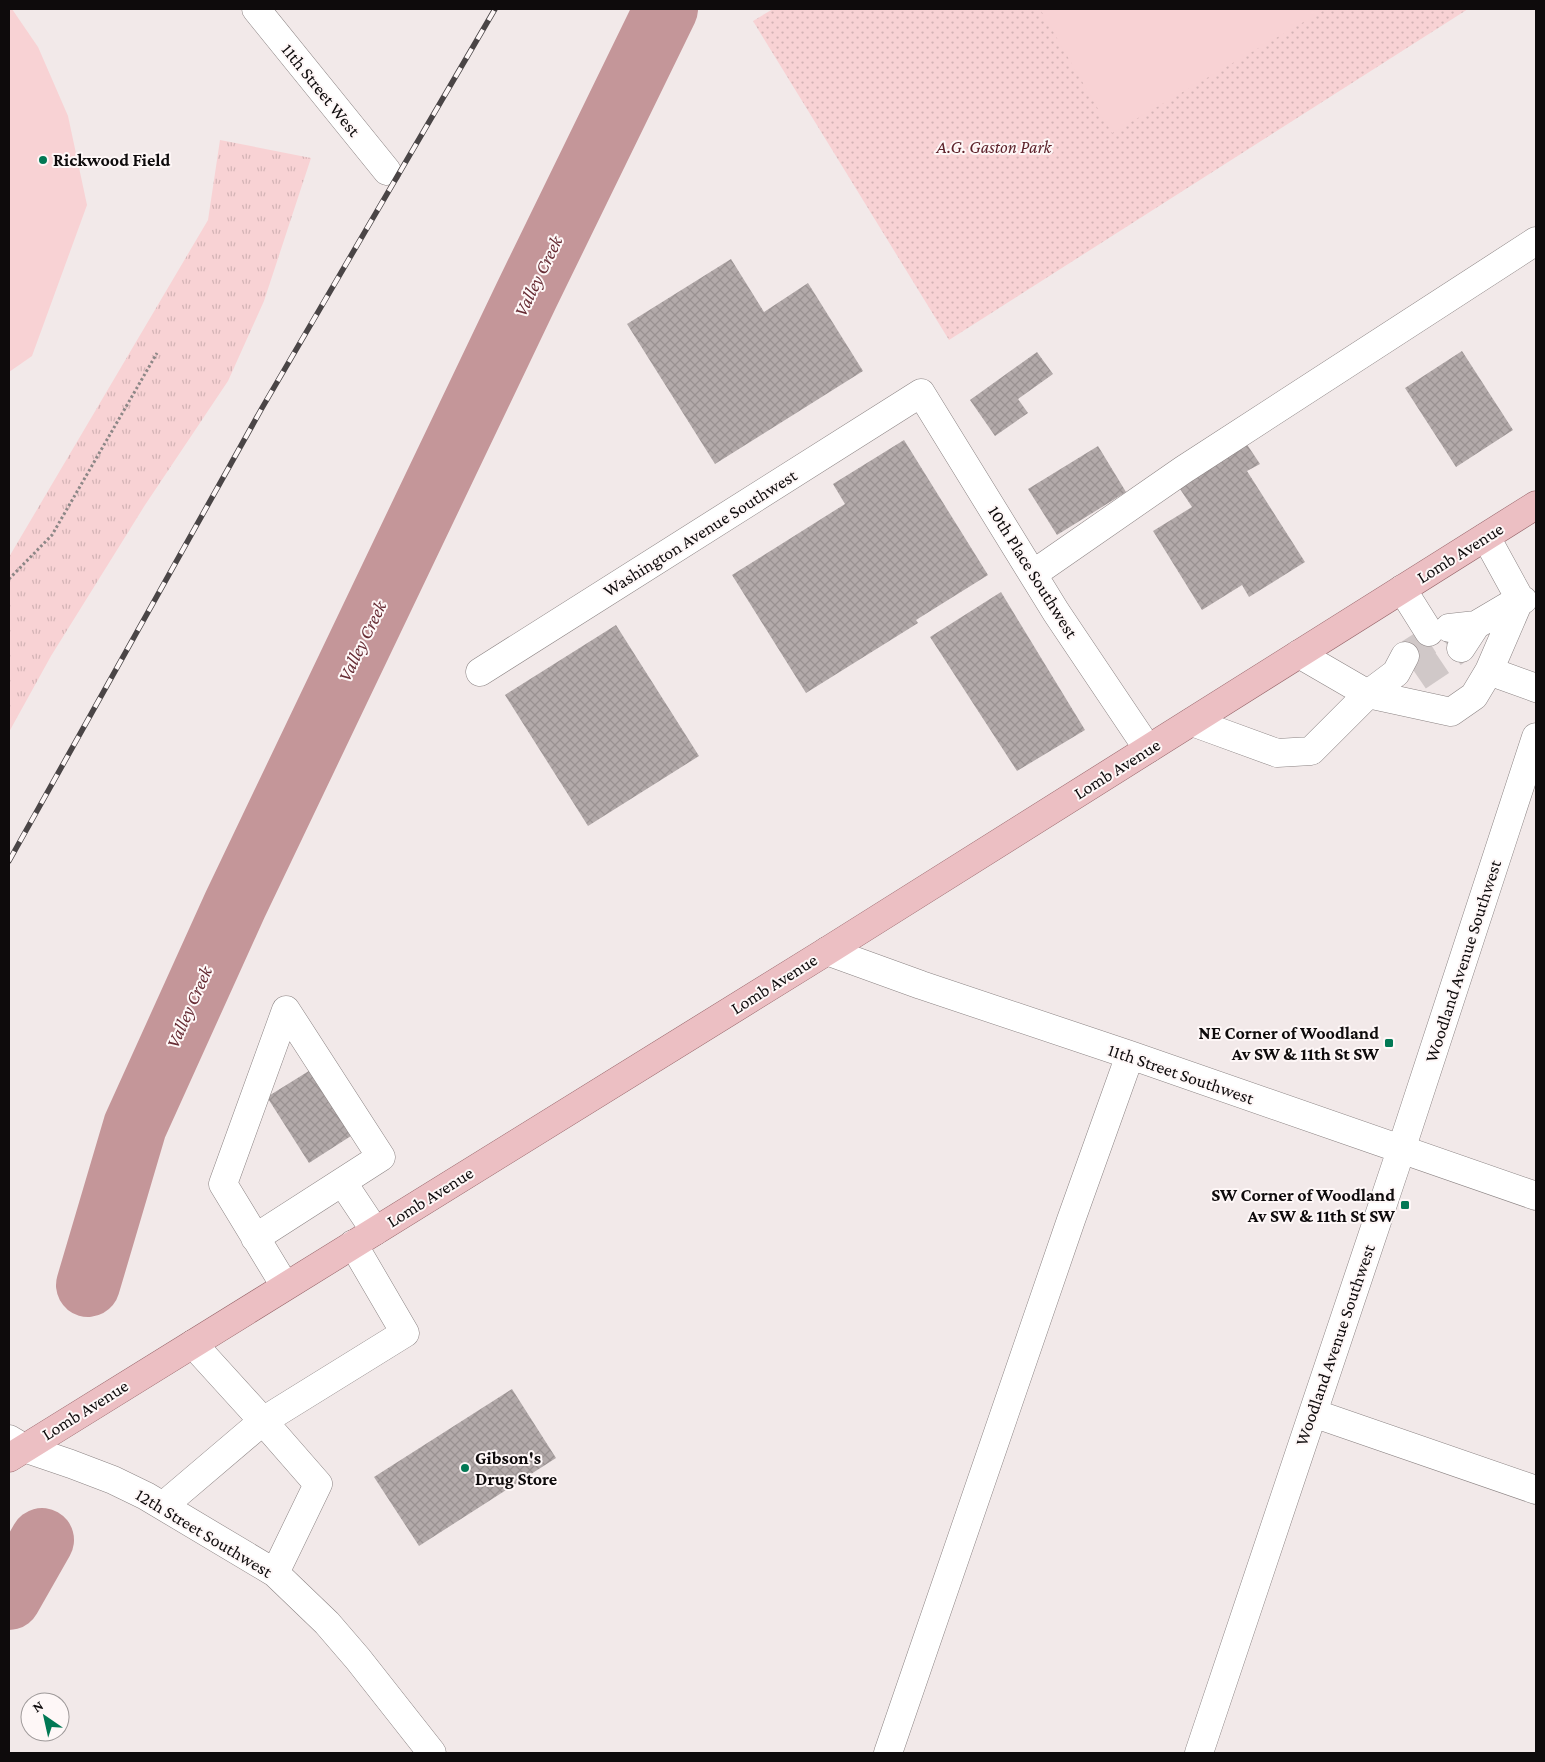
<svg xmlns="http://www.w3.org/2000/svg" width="1545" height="1762" font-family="'Crimson Pro',serif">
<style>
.grass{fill:url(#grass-tufts)}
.park{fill:url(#park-dots)}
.pitch{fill:#f8d2d4}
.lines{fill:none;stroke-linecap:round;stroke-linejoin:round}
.river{stroke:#c49699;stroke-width:64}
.building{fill:url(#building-cross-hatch)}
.minor-tunnel{stroke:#d0c8c8;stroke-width:28;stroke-dasharray:28 14;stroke-linecap:butt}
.minor-casing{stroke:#8b8383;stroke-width:29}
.major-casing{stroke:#966469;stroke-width:29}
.path{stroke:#8d8787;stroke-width:3;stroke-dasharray:2.5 2.5;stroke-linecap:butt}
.minor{stroke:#fff;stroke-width:28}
.major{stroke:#ecbfc3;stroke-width:28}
.rail-casing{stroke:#4a4546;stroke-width:5.5}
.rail{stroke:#fef7f7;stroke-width:4;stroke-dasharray:11;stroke-linecap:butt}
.poi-dot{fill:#017854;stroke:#fef7f7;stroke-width:2}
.labels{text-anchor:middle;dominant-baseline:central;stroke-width:4;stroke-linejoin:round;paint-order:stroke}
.street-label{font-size:18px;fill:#0e0b0c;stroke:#fef7f7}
.park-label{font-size:18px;font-style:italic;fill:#5d232b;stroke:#fef7f7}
.poi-label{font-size:18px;font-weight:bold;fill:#0e0b0c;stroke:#fef7f7;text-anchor:start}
.water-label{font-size:19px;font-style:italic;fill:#662b33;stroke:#fef7f7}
</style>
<defs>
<pattern id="grass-tufts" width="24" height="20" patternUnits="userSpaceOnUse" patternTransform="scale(1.25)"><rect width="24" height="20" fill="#f8d2d4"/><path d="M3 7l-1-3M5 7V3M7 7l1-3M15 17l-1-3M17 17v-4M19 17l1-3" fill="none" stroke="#d3b3b5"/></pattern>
<pattern id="park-dots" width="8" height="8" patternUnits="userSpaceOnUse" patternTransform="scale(1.25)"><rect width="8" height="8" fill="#f8d2d4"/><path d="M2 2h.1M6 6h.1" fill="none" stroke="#d3b3b5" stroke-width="1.8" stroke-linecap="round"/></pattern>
<pattern id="building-cross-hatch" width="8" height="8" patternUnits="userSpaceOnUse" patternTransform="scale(1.25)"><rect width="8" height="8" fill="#b3aaaa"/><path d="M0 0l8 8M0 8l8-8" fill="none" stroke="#999191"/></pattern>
</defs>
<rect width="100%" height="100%" fill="#f2e9e9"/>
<!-- grass -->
<path class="grass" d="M220,140L311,158L264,301L228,381L145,505L51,656L9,732V557L208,220Z"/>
<!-- park -->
<path class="park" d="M773,9H1468L949,340L753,21Z"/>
<!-- pitch -->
<path class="pitch" d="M9,9H12L38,47L68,116L87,205L32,356L9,372Z
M1040,9H1326L1112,133Z"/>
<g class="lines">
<!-- river -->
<path class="river" d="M88,1285L135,1126L235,905L527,294L666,9
M9,1598L42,1540"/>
</g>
<!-- building -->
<path class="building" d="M731,259L764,312L808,283L863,371L715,464L627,324Z
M1462,351L1513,430L1456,467L1405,388Z
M1037,352L1053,374L1018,399L1028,413L995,436L970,400Z
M904,440L988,575L916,620L918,623L806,693L732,575L845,504L833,484Z
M1246,443L1260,464L1247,471L1305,562L1249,597L1242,585L1202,610L1153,531L1192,507L1178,486Z
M1098,446L1126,492L1057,535L1028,489Z
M1001,592L1085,730L1017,771L930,637Z
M616,625L699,756L588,826L505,695Z
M312,1069L354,1134L309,1163L267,1097Z
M512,1389L556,1458L419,1546L374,1477Z"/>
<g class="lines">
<!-- minor-tunnel -->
<path class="minor-tunnel" d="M1405,656L1449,628
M1418,677L1461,648"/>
<defs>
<path id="minor" d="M256,9L387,171
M1033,574L1183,470L1536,241
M1402,589L1429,632
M1476,625L1520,599L1523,600
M1449,628L1476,625L1461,648
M1489,671L1536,688
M480,672L921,393L1056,612L1148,749
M1368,694L1451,712L1474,696L1489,671L1520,599L1486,537
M1368,694L1396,673L1405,656
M1192,722L1277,753L1311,751L1368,694L1299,654
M827,951L921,985L1130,1055L1536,1196
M343,1183L375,1231
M255,1238L381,1157L286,1010L223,1184L285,1286
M1313,1413L1536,1490
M9,1439L24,1448L71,1464L113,1480L146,1496L275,1573L327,1623L358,1659L432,1753
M163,1506L263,1421L193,1344
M275,1573L318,1484L263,1421L405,1333L353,1244
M888,1753L1071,1220L1130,1055
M1199,1753L1401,1150L1536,737"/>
<path id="major" d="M9,1458L827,951L1536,505"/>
</defs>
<!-- minor casing -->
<use href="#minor" class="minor-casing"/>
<!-- major casing -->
<use href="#major" class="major-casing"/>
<!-- path -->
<path class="path" d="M9,579L52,535L157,353"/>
<!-- minor -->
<use href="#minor" class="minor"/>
<!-- major -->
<use href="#major" class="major"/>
<defs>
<path id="rail" d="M9,861L262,408L495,9"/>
</defs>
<!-- rail casing -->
<use href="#rail" class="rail-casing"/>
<!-- rail -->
<use href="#rail" class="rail"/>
</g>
<!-- markers -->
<g class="poi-dot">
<circle cx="43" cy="160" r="5"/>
<rect x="1384" y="1038" width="10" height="10" rx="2.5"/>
<rect x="1400" y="1200" width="10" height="10" rx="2.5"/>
<circle cx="465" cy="1468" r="5"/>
</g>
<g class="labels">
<!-- street labels -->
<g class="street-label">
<text transform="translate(321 90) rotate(51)">11th Street West</text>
<text transform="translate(700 533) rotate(-32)">Washington Avenue Southwest</text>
<text transform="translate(1460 553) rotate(-32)">Lomb Avenue</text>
<text transform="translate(1033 572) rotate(58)">10th Place Southwest</text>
<text transform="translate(1117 769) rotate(-32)">Lomb Avenue</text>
<text transform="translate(1463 961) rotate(-72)">Woodland Avenue Southwest</text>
<text transform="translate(774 984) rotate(-32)">Lomb Avenue</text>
<text transform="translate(1181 1074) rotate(19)">11th Street Southwest</text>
<text transform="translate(430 1197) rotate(-32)">Lomb Avenue</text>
<text transform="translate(1335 1345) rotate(-71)">Woodland Avenue Southwest</text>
<text transform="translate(85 1410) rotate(-32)">Lomb Avenue</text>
<text transform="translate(204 1533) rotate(31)">12th Street Southwest</text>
</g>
<!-- park labels -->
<g class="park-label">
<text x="994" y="147">A.G. Gaston Park</text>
</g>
<!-- poi labels -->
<g class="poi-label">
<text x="53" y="160">Rickwood Field</text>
<text x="1379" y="1033" text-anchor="end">NE Corner of Woodland<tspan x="1379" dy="21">Av SW &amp; 11th St SW</tspan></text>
<text x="1395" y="1195" text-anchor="end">SW Corner of Woodland<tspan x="1395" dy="21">Av SW &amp; 11th St SW</tspan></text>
<text x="475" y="1458">Gibson's<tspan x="475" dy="21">Drug Store</tspan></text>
</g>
<!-- water labels -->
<g class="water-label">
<text transform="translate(538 276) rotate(-64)">Valley Creek</text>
<text transform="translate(362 641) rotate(-64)">Valley Creek</text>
<text transform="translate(189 1007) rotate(-66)">Valley Creek</text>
</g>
</g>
<!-- border -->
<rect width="1545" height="1762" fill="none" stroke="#0e0b0c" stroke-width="20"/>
<!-- north arrow -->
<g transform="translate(45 1717) rotate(326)"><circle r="24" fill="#fef7f7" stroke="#9e9999"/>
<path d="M0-4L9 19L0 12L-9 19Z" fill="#017854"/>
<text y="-8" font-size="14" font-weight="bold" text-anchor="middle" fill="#0e0b0c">N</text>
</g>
</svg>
